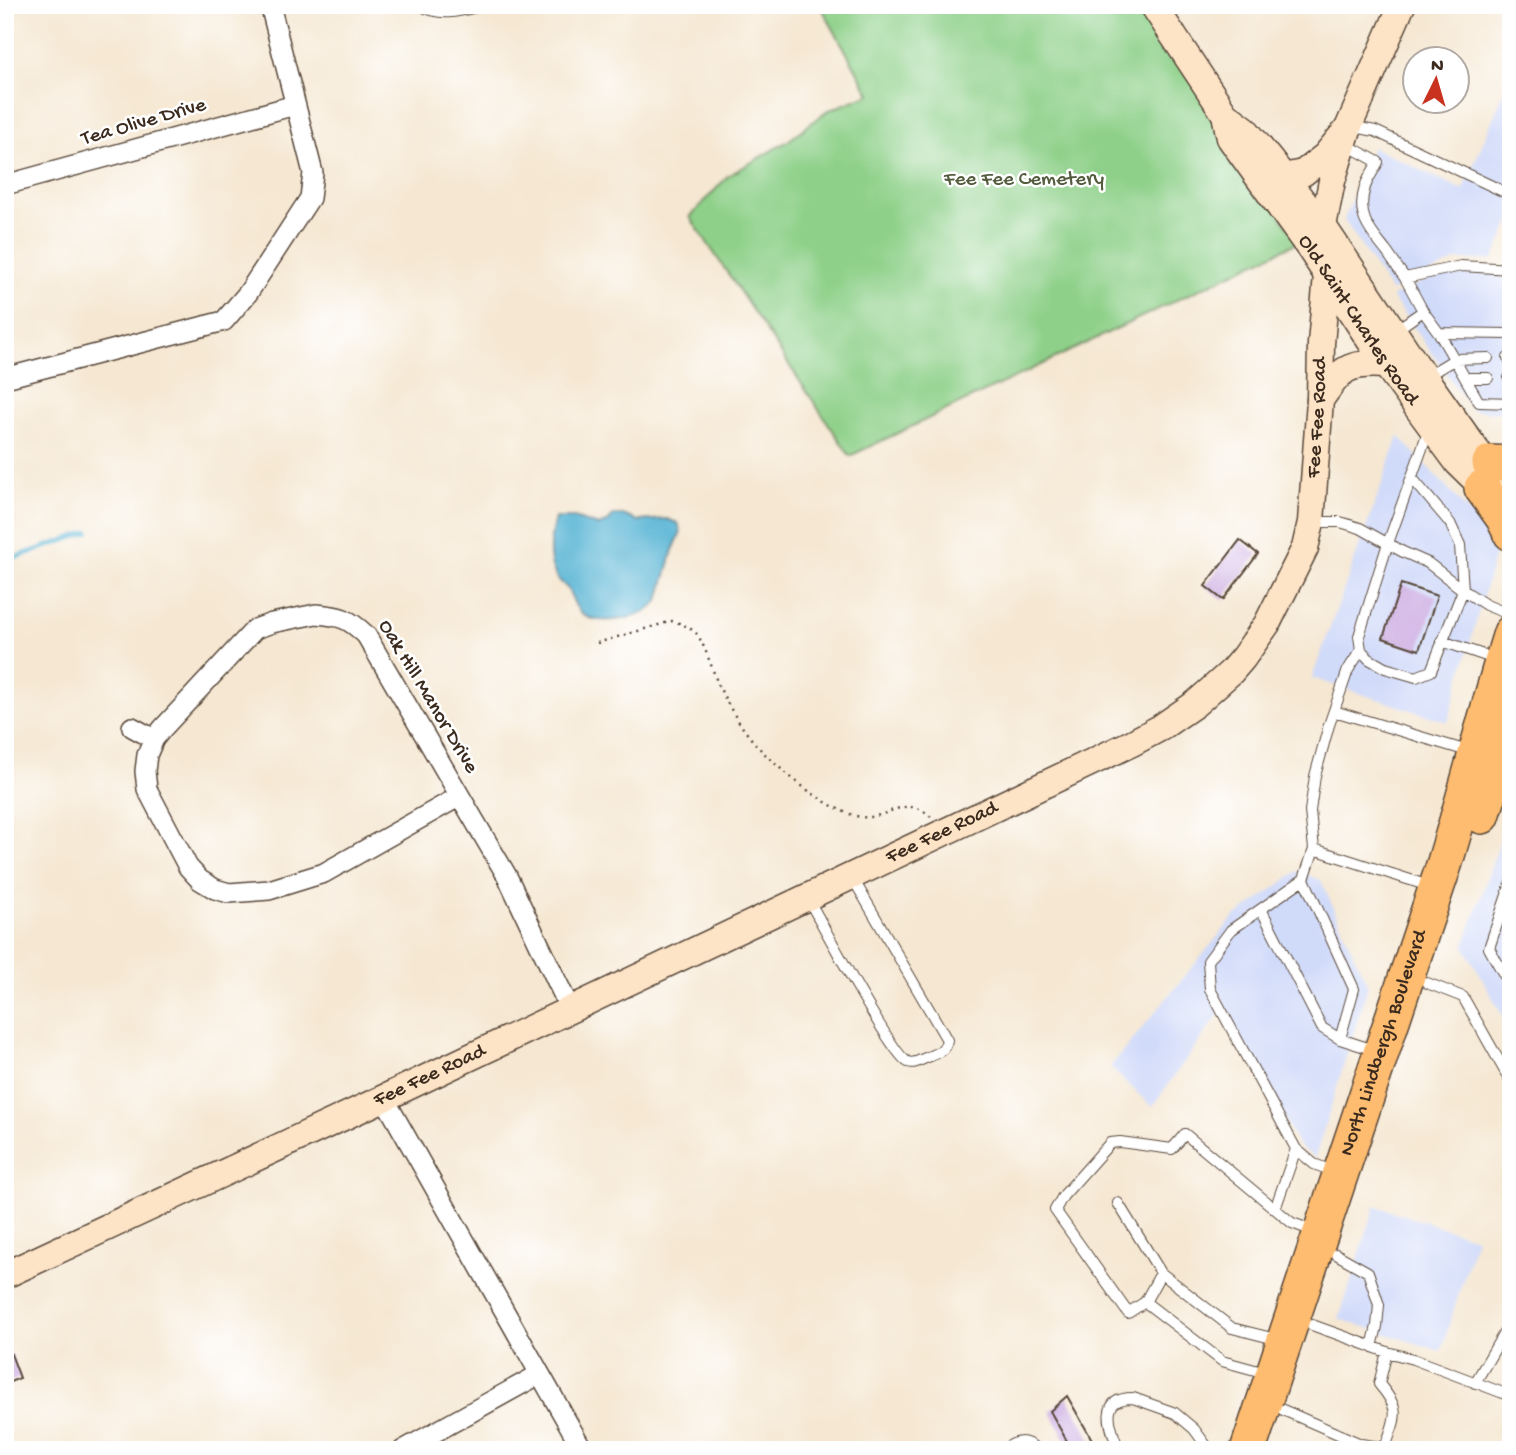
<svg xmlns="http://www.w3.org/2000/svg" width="1516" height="1455" font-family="'Gochi Hand',sans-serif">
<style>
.built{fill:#d0daf9}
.green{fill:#8ed089;stroke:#647d54;stroke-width:2}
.water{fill:#56b4d4;stroke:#486f79;stroke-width:2}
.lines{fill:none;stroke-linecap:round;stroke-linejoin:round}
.stream{stroke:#56b4d4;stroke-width:5}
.building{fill:#c9a7e0}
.lane-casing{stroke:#574639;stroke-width:12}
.street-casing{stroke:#574639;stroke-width:22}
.secondary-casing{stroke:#574639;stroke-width:29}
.highway-casing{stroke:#574639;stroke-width:38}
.path{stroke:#574639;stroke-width:2.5;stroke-dasharray:2 5;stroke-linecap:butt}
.lane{stroke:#fff;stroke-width:10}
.street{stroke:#fff;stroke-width:19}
.secondary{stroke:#fee4c6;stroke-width:26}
.highway{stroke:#fdbc70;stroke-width:35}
.labels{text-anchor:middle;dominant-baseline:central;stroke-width:5;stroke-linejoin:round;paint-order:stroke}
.street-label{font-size:21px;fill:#3b2a1e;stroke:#fff}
.park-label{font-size:21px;fill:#545c3e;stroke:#fff}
</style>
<rect width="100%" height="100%" fill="#fff"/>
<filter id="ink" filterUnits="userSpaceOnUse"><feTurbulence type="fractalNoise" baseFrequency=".0143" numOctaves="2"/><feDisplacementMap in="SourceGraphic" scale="14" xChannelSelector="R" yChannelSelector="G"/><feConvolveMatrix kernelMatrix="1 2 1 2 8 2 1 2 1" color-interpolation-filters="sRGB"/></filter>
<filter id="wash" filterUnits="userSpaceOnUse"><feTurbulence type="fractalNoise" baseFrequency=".00686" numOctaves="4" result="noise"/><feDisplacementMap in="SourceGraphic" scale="28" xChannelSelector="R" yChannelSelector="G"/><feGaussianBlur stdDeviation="1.57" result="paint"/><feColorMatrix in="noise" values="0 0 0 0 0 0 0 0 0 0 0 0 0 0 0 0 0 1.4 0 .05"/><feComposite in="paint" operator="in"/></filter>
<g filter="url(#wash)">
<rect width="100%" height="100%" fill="#f5e7d1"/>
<!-- built -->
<path class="built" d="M1511,75V220L1493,260H1457L1391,292L1344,220L1372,147L1463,190Z
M1462,271L1507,272L1511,276V413L1472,410L1392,297L1421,282Z
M1399,436L1498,543L1448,722L1312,678Z
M1511,809V1031L1464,946Z
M1298,871L1321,880L1368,986L1315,1158L1299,1146L1224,1007L1152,1107L1110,1067L1233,918Z
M1375,1206L1476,1238L1441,1351L1339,1319Z"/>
<!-- green -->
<path class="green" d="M820,5H1143L1298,242L850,456L690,217L728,176L788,141L827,111L870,94Z"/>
<!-- water -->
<path class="water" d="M614,515H623L638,521L667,519L678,523L681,532L673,550L659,600C652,610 639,616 627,618C614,621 590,623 580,612C574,606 572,595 567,588C564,584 558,581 556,576C546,558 550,537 555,518H574L599,526L608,522Z"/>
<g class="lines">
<!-- stream -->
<path class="stream" d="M5,561L88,532"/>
</g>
<g id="blocks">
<!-- building -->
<path class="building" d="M1240,540L1258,554L1223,600L1205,586Z
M1401,584L1437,596L1419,650L1383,638Z
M11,1354L20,1378L5,1384V1357Z
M1067,1396L1098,1450H1072L1050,1411Z"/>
</g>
</g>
<g filter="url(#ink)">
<use href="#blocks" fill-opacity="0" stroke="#574639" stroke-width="2"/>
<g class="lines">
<defs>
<path id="lane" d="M420,5C441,18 461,11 484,5
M1350,126L1375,131L1511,195
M1345,144L1378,162C1374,170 1368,178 1365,187C1356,216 1369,230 1386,251C1392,259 1398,269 1405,278
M1423,311L1439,333
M1396,330L1423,311L1405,278L1461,266L1511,269
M1511,334L1439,333L1479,402L1511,403
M1508,358H1511
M1425,377L1455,359L1488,358
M1466,378H1488
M1509,378H1511
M1412,478L1450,523L1460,545L1463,590L1431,671L1416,677L1385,668L1369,659L1361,650L1359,636L1388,543L1429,429
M1311,522H1340L1360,528L1403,552L1428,563L1463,590L1486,605L1511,615
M1442,641L1498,660
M1334,711L1471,752
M1314,849L1429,886
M1304,879L1314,849L1310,811L1315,776L1329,725L1348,670L1361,650
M1511,883L1489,948L1511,987
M807,897C820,920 893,1057 908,1062C914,1065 922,1059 928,1057C937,1053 945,1051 947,1040L852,877
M1261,909L1304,879L1354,989L1340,1039
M1427,983L1463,997L1511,1082
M1335,1172L1314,1164L1296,1149L1210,989L1208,961L1231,930L1261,909L1322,1028L1340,1039L1374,1050
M1118,1203L1161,1273L1232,1328L1279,1340
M1275,1209L1296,1149
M1336,1254L1368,1272L1379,1305L1377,1326L1372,1347
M1145,1302L1161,1273
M1312,1325L1387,1352L1413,1359L1511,1396
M1266,1373L1222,1361L1145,1302L1128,1313L1055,1210L1063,1196L1110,1143L1120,1142L1172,1149L1185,1134L1292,1223L1314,1231
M1475,1383L1511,1321
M1283,1410L1361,1444L1385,1448C1395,1417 1403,1412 1379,1384L1387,1352
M1003,1450C1017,1440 1024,1439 1038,1450
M1119,1450C1111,1429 1097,1398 1133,1398L1175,1413L1194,1429L1208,1448L1214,1450"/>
<path id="street" d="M5,185L295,105
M5,378L224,321L248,293L310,198L313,173L270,5
M316,614C341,616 348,618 366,635L460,796L324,873L269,890L229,893L215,889L200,880L188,867L147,789L145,771L147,755L154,739L163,728L255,629L272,623Z
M132,727L154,739
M460,796L507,876L570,1009
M384,1098L583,1450
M403,1450L540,1374"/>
<g id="secondary">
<path d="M1153,5L1225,114L1245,129L1323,226L1425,378L1479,454L1511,482"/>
<path id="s1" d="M1226,119L1230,138L1310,249L1386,365L1430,425L1458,463L1495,499"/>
<path d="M1284,177L1303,173L1325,156L1344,133"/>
<path d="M1320,400C1342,369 1346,362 1386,365"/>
<path id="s2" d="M5,1275L384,1098L1132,743L1160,728L1195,704L1231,672L1243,658L1267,624L1305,548L1311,522L1320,400L1321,344L1327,275L1323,226L1332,181L1349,126L1402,5"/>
</g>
<g id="highway">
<path d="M1490,463L1511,464"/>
<path d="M1482,488L1503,517L1511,533"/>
<path d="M1482,816L1511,726"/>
<path id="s3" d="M1248,1450L1445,862C1468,786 1487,709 1511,633"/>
</g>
</defs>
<!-- lane casing -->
<use href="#lane" class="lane-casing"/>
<!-- street casing -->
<use href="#street" class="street-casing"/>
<!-- secondary casing -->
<use href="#secondary" class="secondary-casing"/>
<!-- highway casing -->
<use href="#highway" class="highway-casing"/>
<!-- path -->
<path class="path" d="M597,643L672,621C681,623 689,627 696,633C703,641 713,670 717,682C729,709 746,736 768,757C790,778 827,808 856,816C886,824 903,791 931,817"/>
<!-- lane -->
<use href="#lane" class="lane"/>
<!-- street -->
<use href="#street" class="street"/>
<!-- secondary -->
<use href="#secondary" class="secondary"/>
<!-- highway -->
<use href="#highway" class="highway"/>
</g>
</g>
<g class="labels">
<!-- street labels -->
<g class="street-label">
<text transform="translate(144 123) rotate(-16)">Tea Olive Drive</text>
<text stroke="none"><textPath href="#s1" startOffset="242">Old Saint Charles Road</textPath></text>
<text stroke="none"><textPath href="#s2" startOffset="1645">Fee Fee Road</textPath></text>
<text transform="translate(427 697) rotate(59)">Oak Hill Manor Drive</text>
<text stroke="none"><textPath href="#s2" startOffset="1036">Fee Fee Road</textPath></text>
<text stroke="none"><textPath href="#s3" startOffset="429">North Lindbergh Boulevard</textPath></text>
<text stroke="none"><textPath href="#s2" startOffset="469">Fee Fee Road</textPath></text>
</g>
<!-- park labels -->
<g class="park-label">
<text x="1024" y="180">Fee Fee Cemetery</text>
</g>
</g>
<!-- margin -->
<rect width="1516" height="1455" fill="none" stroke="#fff" stroke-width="28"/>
<!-- north arrow -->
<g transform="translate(1436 80) rotate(5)"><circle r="33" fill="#ffffff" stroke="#b1aaa5" stroke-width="2"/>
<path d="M0-5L12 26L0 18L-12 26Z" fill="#c8321e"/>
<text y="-10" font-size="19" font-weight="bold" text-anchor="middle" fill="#3b2a1e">N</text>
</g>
</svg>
